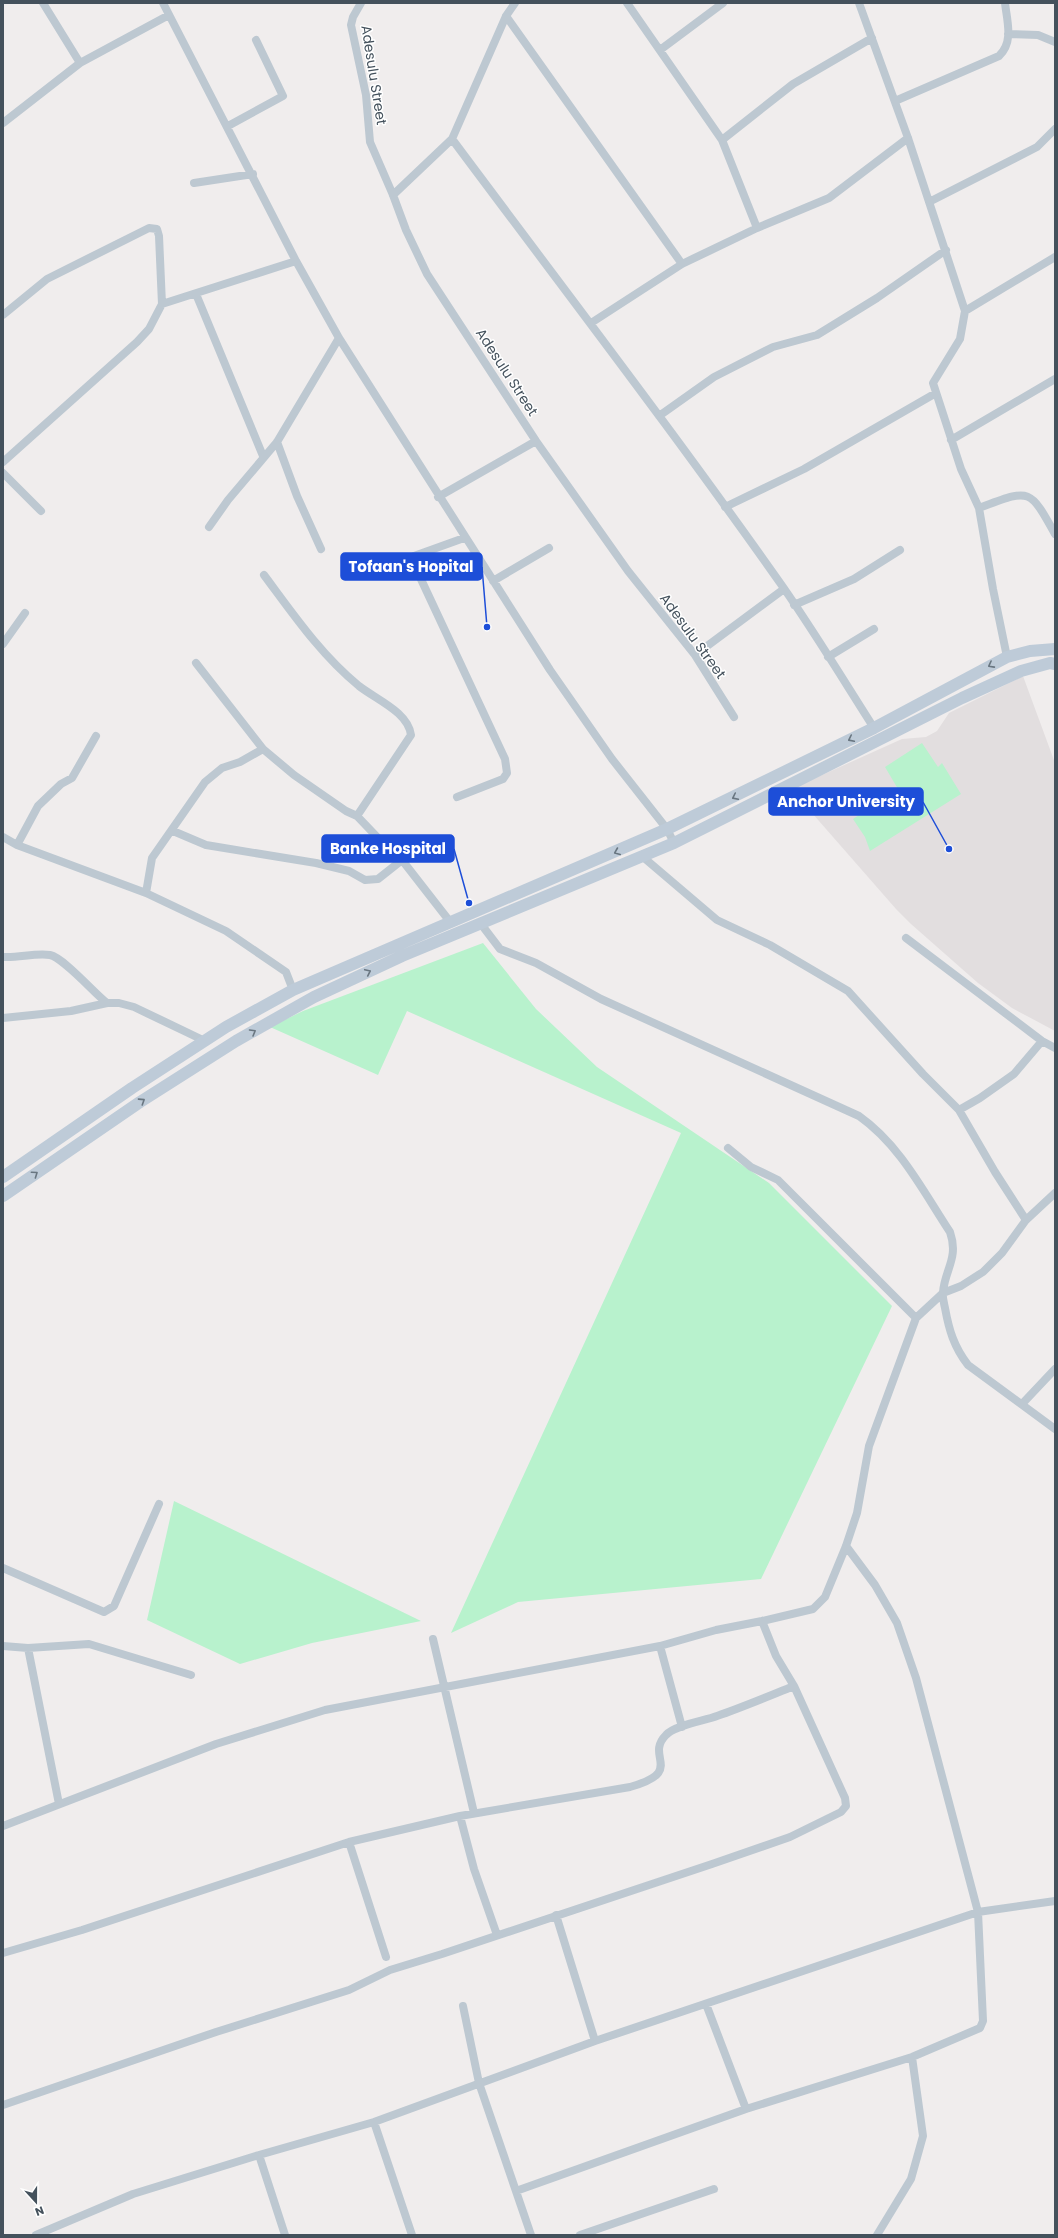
<svg xmlns="http://www.w3.org/2000/svg" width="1058" height="2238" font-family="Poppins,sans-serif">
<style>
.education{fill:#e2dedf}
.green{fill:#b8f2cd}
.lines{fill:none;stroke-linecap:round;stroke-linejoin:round}
.street{stroke:#bdc8d1;stroke-width:8}
.secondary{stroke:#becbd8;stroke-width:12}
.oneway{stroke:#697681}
.labels{text-anchor:middle;dominant-baseline:central;stroke-width:3;stroke-linejoin:round;paint-order:stroke}
.street-label{font-size:14px;fill:#44515c;stroke:#fff}
.leader{fill:none;stroke:#1d4ed8;stroke-width:1.5}
.callout-dot{fill:#1d4ed8;stroke:#fff;stroke-width:1.5}
.callout{fill:#1d4ed8;stroke:#1d4ed8;stroke-width:1.5}
.callout-label{font-size:15px;text-anchor:middle;font-weight:bold;fill:#fff}
</style>
<rect width="100%" height="100%" fill="#f0eded"/>
<!-- education -->
<path class="education" d="M1023,676L1055,763V1031L1012,1008L978,983L911,924L896,909L791,789L902,739L926,737L937,731L949,713Z"/>
<!-- green -->
<path class="green" d="M922,743L938,767L942,763L961,794L870,851L865,837L853,819L898,789L885,767Z
M483,943L536,1009L597,1067L769,1183L892,1306L761,1579L518,1602L451,1633L681,1133L407,1011L378,1075L270,1027L303,1011Z
M174,1501L421,1621L312,1643L240,1664L147,1620Z"/>
<g class="lines">
<!-- street -->
<path class="street" d="M43,3L80,63
M163,3L296,261L339,338L550,670L612,759L667,829L674,843
M361,3L353,17L351,25L366,95L370,142L393,195L406,230L427,274L536,441L628,571L695,655L734,717
M627,3L722,140L757,228
M859,3L908,138L965,311L960,339L933,383L961,469L979,508L993,589L1007,657
M506,16L682,264
M1008,34L1038,35L1055,42
M660,50L723,3
M895,101L999,56C1014,42 1007,21 1005,3
M3,123L80,63L169,15
M228,126L283,96L256,40
M452,139C563,288 676,435 783,587C815,633 844,681 874,728
M722,140L793,84L872,38
M194,183L253,174
M393,195L452,139L506,16L515,3
M929,202L1037,147L1055,129
M196,294L263,456
M162,304L296,261
M965,311L1055,257
M3,315L47,279L149,228L157,229L159,236L162,304L149,329L137,342L3,462
M591,323L682,264L757,228L829,198L908,138
M659,416L714,377L773,347L817,335L877,298L946,250
M951,440L1055,379
M277,442L297,496L321,549
M3,473L41,511
M438,497L536,441
M725,507L804,469L936,393
M979,508C1030,489 1029,487 1055,534
M209,527L228,500L277,442L339,338
M264,575C293,614 321,655 359,686C377,700 408,712 411,735L357,816
M493,581L549,548
M794,605L854,579L900,550
M3,644L25,613
M695,655L784,589
M828,657L874,629
M196,663L263,749L294,775L346,811L357,816L379,839L402,860L451,923
M457,797L503,779L507,773L505,759L412,560L414,556L464,538
M173,831L206,845L316,863L349,871L365,880L378,879L402,860
M3,837L17,845L146,893L226,931L286,972L293,990
M17,845L38,806L61,784L72,778L96,736
M643,857L717,920L770,945L848,991L923,1074L959,1110L995,1172L1026,1220
M146,893L152,858L205,782L222,768L240,762L263,749
M481,924L500,949L536,963L601,999L859,1116C900,1145 923,1191 950,1232C959,1258 945,1269 943,1292C942,1297 944,1303 945,1308C949,1330 954,1347 968,1365L1055,1429
M906,938L1042,1041L1055,1048
M3,957C19,958 34,953 50,955C64,958 94,993 107,1003
M3,1018L71,1011L107,1003H119L134,1007L205,1041
M959,1110L980,1098L1014,1074L1042,1041
M728,1148L751,1167L778,1180L916,1318
M1022,1404L1055,1369
M3,1568L104,1612L114,1606L159,1504
M433,1639L474,1813
M3,1646L28,1648L89,1644L191,1675
M660,1646L682,1727
M28,1648L59,1804
M460,1816L474,1869L497,1935
M3,1826L216,1744L325,1710L660,1646L716,1630L762,1621L813,1609L825,1597L846,1546L857,1513L869,1446L916,1318L943,1293L961,1286L983,1272L1002,1253L1026,1220L1055,1193
M349,1842L386,1957
M556,1915L595,2041
M3,1953L82,1930L349,1842L460,1816L630,1787C686,1771 644,1757 666,1735C675,1725 704,1721 717,1716C743,1707 769,1696 794,1686
M706,2004L746,2109
M463,2006L479,2083L531,2235
M3,2105L216,2032L349,1990L390,1970L442,1954L712,1864L790,1837L841,1812L846,1806L845,1798L794,1686L776,1656L762,1621
M374,2122L412,2235
M259,2155L285,2235
M516,2191L746,2109L912,2057L980,2028L983,2021L978,1912L916,1678L897,1623L875,1585L846,1546
M36,2235L133,2194L259,2155L374,2122L595,2041L978,1912L1055,1901
M580,2235L714,2189
M877,2235L911,2179L923,2136L912,2057"/>
<!-- secondary -->
<path class="secondary" d="M3,1177L132,1088L226,1027L293,990L667,829L874,728L1007,657L1030,651L1055,649
M3,1196L140,1102L236,1041L314,997L402,956L674,843L962,698L1021,671L1050,663L1055,664"/>
</g>
<!-- one-way arrows -->
<defs><path id="oneway-chevron" d="M-2-3.5L2.5 0L-2 3.5" fill="none" stroke-width="1.6" stroke-linecap="round" stroke-linejoin="round"/></defs>
<g class="oneway">
<use href="#oneway-chevron" transform="translate(991 665) rotate(152)"/>
<use href="#oneway-chevron" transform="translate(851 739) rotate(154)"/>
<use href="#oneway-chevron" transform="translate(735 797) rotate(154)"/>
<use href="#oneway-chevron" transform="translate(617 852) rotate(157)"/>
<use href="#oneway-chevron" transform="translate(368 972) rotate(-25)"/>
<use href="#oneway-chevron" transform="translate(253 1032) rotate(-30)"/>
<use href="#oneway-chevron" transform="translate(142 1101) rotate(-33)"/>
<use href="#oneway-chevron" transform="translate(35 1174) rotate(-35)"/>
</g>
<g class="labels">
<!-- street labels -->
<g class="street-label">
<text transform="translate(374 75) rotate(81)">Adesulu Street</text>
<text transform="translate(507 372) rotate(57)">Adesulu Street</text>
<text transform="translate(693 636) rotate(54)">Adesulu Street</text>
</g>
</g>
<!-- callouts -->
<path class="leader" d="M487 627L482 567M949 849L923 802M469 903L454 849"/>
<g class="callout-dot">
<circle cx="487" cy="627" r="4"/>
<circle cx="949" cy="849" r="4"/>
<circle cx="469" cy="903" r="4"/>
</g>
<g class="callout">
<rect x="341" y="553" width="141" height="27" rx="4"/>
<rect x="769" y="788" width="154" height="27" rx="4"/>
<rect x="322" y="835" width="132" height="27" rx="4"/>
</g>
<g class="callout-label">
<text x="411" y="572">Tofaan's Hopital</text>
<text x="846" y="807">Anchor University</text>
<text x="388" y="854">Banke Hospital</text>
</g>
<!-- border -->
<rect width="1058" height="2238" fill="none" stroke="#44515c" stroke-width="8"/>
<!-- north arrow -->
<g transform="translate(36 2202) rotate(159)" stroke="#ffffff" stroke-width="3" paint-order="stroke">
<path d="M0-3L7 15L0 10L-7 15Z" fill="#44515c"/>
<text y="-6" font-size="11" font-weight="bold" text-anchor="middle" fill="#44515c">N</text>
</g>
</svg>
